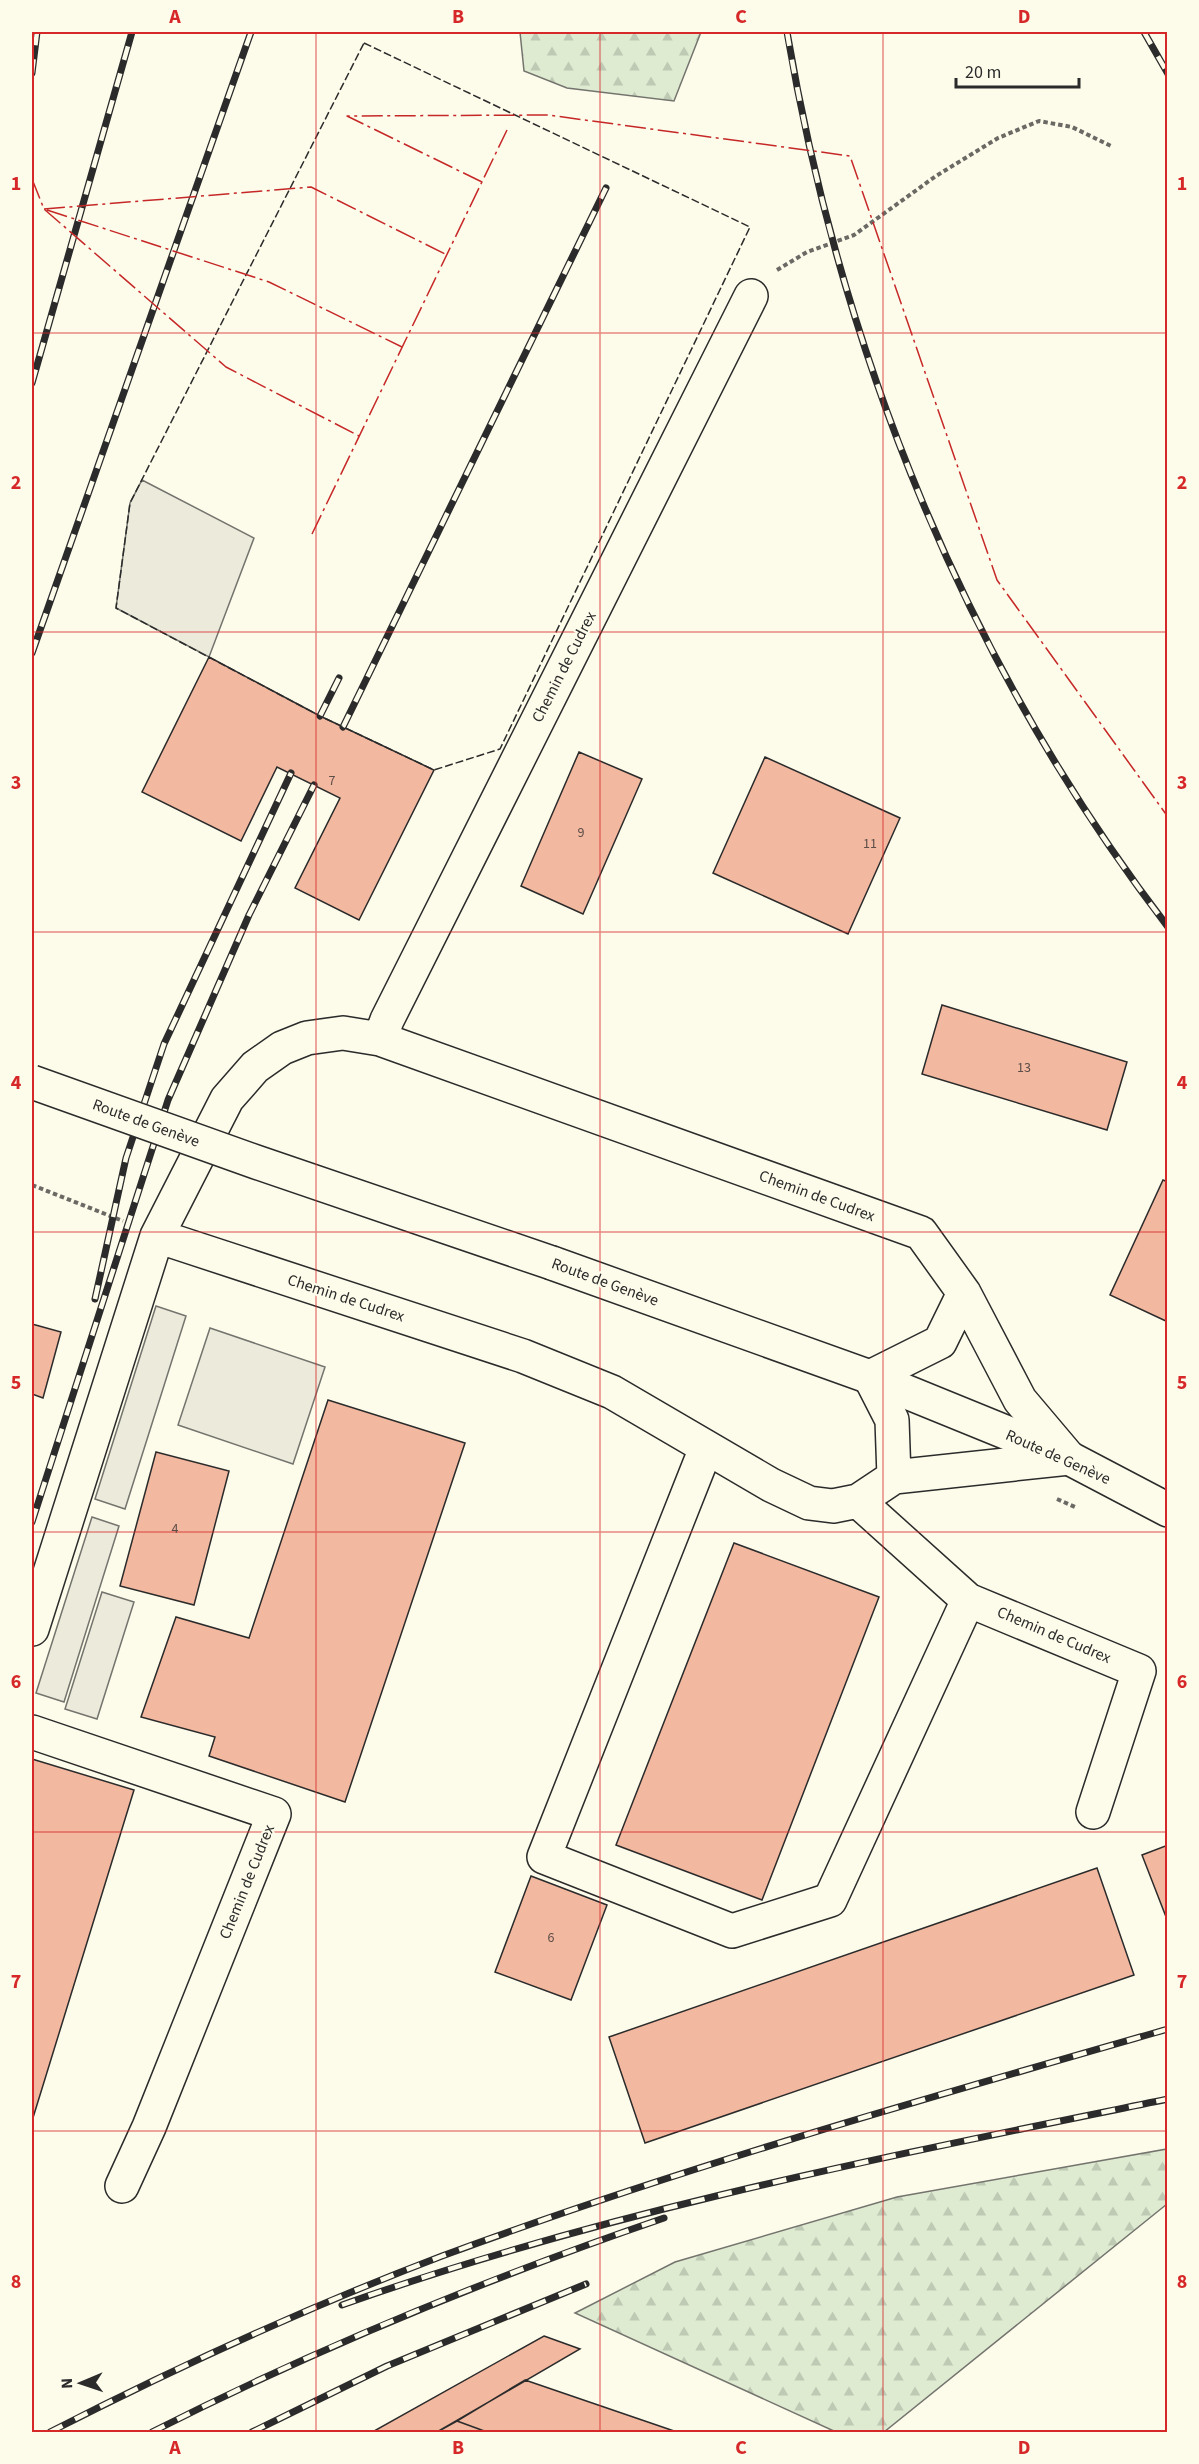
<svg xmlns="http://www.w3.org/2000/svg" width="1199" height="2464" font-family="'Source Sans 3',sans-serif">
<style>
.forest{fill:url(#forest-firs);stroke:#74746e;stroke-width:1.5}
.parking{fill:#eceadb;stroke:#74746e;stroke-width:1.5}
.building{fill:#f2b8a0;stroke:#2b2b2b;stroke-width:1.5}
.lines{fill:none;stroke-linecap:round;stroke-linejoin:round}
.minor-casing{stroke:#2b2b2b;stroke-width:36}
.major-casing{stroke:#2b2b2b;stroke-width:36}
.path{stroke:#6a6964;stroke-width:4;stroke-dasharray:4.5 3;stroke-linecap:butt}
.minor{stroke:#fdfbea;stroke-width:33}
.major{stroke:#fdfbea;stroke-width:33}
.rail-casing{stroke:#2b2b2b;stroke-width:7}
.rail{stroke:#fdfbea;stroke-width:4.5;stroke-dasharray:14;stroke-linecap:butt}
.major-bridge-casing{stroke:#2b2b2b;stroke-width:36;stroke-linecap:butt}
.major-bridge{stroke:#fdfbea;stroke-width:33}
.fence{stroke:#2b2b2b;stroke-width:1.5;stroke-dasharray:8 3;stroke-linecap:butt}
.power{stroke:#c62828;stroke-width:1.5;stroke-dasharray:21 4.5 3 4.5;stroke-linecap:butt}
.grid{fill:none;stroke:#d62828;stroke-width:1.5;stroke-opacity:0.55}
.labels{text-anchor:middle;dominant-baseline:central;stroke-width:4.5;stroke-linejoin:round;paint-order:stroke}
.number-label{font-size:14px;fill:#5d4e48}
.street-label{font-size:16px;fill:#2b2b2b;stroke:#fdfbea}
.neatline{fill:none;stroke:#d62828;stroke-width:2}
.grid-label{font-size:20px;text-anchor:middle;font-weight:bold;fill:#d62828}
</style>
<defs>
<pattern id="forest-firs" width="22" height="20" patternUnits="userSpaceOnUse" patternTransform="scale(1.5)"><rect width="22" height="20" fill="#deebd1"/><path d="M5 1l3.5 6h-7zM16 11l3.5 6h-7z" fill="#bfcab4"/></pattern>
</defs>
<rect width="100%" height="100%" fill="#fdfbea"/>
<!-- forest -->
<path class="forest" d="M520,32H701L674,101L567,88L524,71Z
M1167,2149V2204L884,2432H836L575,2313L675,2262L897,2197Z"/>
<!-- parking -->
<path class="parking" d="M142,480L254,538L209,657L116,608L130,503Z
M156,1306L186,1316L125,1509L95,1499Z
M210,1328L325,1367L293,1464L178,1425Z
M92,1517L119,1526L64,1702L36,1693Z
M102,1592L134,1602L97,1719L65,1709Z"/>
<!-- building -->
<path class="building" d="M209,657L320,716L434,770L359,920L295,888L340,798L277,767L241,841L142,792Z
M579,752L642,779L583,914L521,886Z
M765,757L900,818L848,934L713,873Z
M942,1005L1127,1062L1107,1130L922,1074Z
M1163,1180L1168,1182V1322L1110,1295Z
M32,1324L61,1332L43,1398L32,1394Z
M328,1400L465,1443L345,1802L209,1756L215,1737L141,1717L176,1617L249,1638Z
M156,1452L229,1471L194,1605L120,1586Z
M734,1543L879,1597L762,1900L616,1845Z
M32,1759L134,1790L32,2121Z
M1168,1845V1922L1142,1855Z
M1097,1868L1134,1975L645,2143L609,2037Z
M531,1876L607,1905L571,2000L495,1972Z
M544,2336L580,2349L437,2432L374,2431Z
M525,2380L677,2432H487L457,2421Z
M457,2421L487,2432H437Z"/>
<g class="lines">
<defs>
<path id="minor" d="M380,1039L387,1020L751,296
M157,1236L523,1356L612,1392L771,1485L809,1503L833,1506L858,1501L894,1477L1069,1458
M706,1448L544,1857L732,1931L830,1900L968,1600
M894,1477L892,1420L870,1377L940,1342L964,1293
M858,1501L968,1600L1139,1671L1093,1812
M32,1629L157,1236L227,1099L255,1067L282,1048L307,1038L343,1033L380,1039L921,1233L964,1293L1020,1400L1069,1458
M32,1732L274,1814L149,2127L122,2186"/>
<path id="major" d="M552,1263L870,1377L1069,1458L1168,1510"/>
</defs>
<!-- minor casing -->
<use href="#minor" class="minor-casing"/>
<!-- major casing -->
<use href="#major" class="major-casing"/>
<!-- path -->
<path class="path" d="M777,270L807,252L854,235L936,176L998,138L1039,121L1072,127L1111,146
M32,1185L123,1221
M1057,1499L1075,1507"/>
<!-- minor -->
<use href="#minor" class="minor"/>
<!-- major -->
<use href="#major" class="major"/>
<defs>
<path id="rail" d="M787,32C842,356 967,665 1168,927
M1144,32L1168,74
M32,73L37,32
M32,383L132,32
M32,653L251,32
M320,716L339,678
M343,727L606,188
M95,1299L126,1158L164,1044L291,773
M32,1522L168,1100L249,915L314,785
M342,2305C609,2210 890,2156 1168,2099
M50,2432C177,2367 308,2307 442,2256C680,2168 924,2099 1168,2029
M152,2432C320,2347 486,2279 664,2218
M252,2432L387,2366L586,2284"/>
</defs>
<!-- rail casing -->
<use href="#rail" class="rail-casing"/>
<!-- rail -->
<use href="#rail" class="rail"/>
<defs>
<path id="major-bridge" d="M32,1082L256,1162L552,1263"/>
</defs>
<!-- major-bridge casing -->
<use href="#major-bridge" class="major-bridge-casing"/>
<!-- major-bridge -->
<use href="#major-bridge" class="major-bridge"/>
<!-- fence -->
<path class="fence" d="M364,43L750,227L500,749L434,770L320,716L116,608L130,503Z"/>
<!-- power -->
<path class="power" d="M32,179L44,209L226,367L359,436
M482,182L347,116L548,115L850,156L997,580L1168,817
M44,209L311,187L447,255
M47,210L269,282L402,347
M312,534L507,130"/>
</g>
<!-- grid -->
<path class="grid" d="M316,32V2432M600,32V2432M883,32V2432M32,333H1168M32,632H1168M32,932H1168M32,1232H1168M32,1532H1168M32,1832H1168M32,2131H1168"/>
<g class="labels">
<!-- number labels -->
<g class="number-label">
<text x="332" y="781">7</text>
<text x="581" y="833">9</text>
<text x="870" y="844">11</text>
<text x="1024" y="1068">13</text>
<text x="175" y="1529">4</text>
<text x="551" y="1938">6</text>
</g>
<!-- street labels -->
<g class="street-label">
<text transform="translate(564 667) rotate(-63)">Chemin de Cudrex</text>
<text transform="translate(146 1123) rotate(20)">Route de Genève</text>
<text transform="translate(817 1196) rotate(20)">Chemin de Cudrex</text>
<text transform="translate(605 1282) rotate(20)">Route de Genève</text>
<text transform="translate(346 1298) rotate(18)">Chemin de Cudrex</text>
<text transform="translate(1058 1457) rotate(24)">Route de Genève</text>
<text transform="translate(1054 1635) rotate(23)">Chemin de Cudrex</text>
<text transform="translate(247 1882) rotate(-68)">Chemin de Cudrex</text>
</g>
</g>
<!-- border -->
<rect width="1199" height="2464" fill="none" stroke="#fdfbea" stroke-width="66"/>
<!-- north arrow -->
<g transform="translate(81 2383) rotate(268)" stroke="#fdfbea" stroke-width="4.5" paint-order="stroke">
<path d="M0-4.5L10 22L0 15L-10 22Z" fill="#2b2b2b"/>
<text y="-9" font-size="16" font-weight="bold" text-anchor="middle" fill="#2b2b2b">N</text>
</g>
<!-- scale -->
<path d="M956 78v9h123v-9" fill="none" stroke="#2b2b2b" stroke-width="3"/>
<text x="965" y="78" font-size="18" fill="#2b2b2b" stroke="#fdfbea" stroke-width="4.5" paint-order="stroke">20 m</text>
<rect x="33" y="33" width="1133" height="2398" class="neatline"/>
<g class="grid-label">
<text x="175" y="23">A</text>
<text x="458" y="23">B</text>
<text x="741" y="23">C</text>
<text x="1024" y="23">D</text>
<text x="16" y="190">1</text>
<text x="1182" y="190">1</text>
<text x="16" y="489">2</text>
<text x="1182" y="489">2</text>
<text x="16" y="789">3</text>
<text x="1182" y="789">3</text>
<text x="16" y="1089">4</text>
<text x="1182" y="1089">4</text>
<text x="16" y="1389">5</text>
<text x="1182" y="1389">5</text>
<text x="16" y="1688">6</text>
<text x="1182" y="1688">6</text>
<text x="16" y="1988">7</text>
<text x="1182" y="1988">7</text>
<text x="16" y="2288">8</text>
<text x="1182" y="2288">8</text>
<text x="175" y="2454">A</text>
<text x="458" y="2454">B</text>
<text x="741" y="2454">C</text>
<text x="1024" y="2454">D</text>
</g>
</svg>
